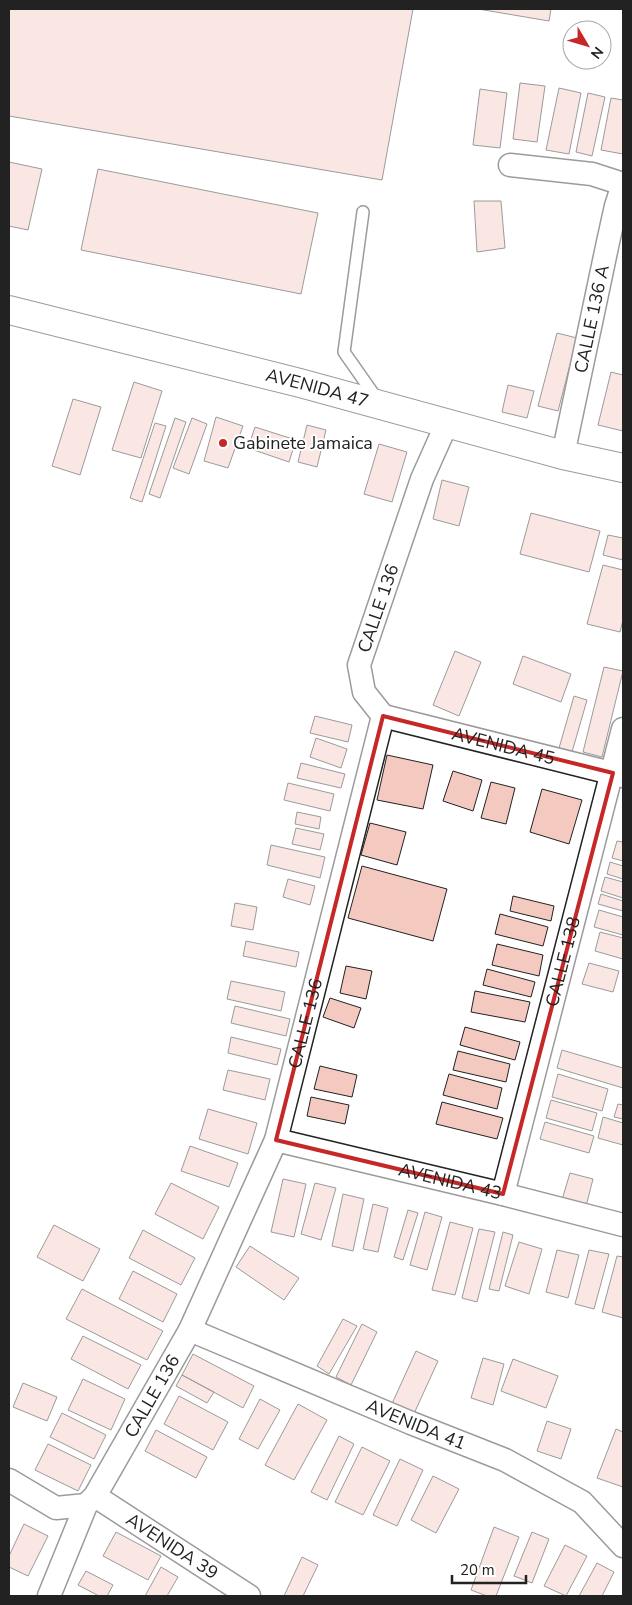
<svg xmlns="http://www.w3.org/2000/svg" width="632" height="1605" font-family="'Nunito Sans',sans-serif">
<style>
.building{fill:#f3c9c0;stroke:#222}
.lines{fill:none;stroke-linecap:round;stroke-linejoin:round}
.lane-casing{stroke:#222;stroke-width:14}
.street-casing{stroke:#222;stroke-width:25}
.primary-casing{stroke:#222;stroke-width:30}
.lane{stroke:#fff;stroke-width:11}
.street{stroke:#fff;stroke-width:22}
.primary{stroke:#fff;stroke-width:28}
.marked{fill:none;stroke:#c62828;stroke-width:4;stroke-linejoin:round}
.poi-dot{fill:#c62828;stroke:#fff;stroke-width:2}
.labels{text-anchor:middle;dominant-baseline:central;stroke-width:4;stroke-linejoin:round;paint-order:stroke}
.street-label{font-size:18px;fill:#222;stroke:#fff}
.poi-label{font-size:18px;fill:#222;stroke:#fff;text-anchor:start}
</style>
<rect width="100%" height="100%" fill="#fff"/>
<!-- building -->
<path class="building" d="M9,9H413L382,180L9,116Z
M478,9H551L549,21Z
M520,83L545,86L537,142L513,139Z
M559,88L581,93L569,154L546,150Z
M480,89L507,93L500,148L473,145Z
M588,93L605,97L592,156L576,152Z
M611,98L623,100V154L601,150Z
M9,162L42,169L28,230L9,226Z
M98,169L318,213L301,294L81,250Z
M474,201H501L505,248L477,252Z
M557,333L577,338L558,411L538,406Z
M611,372L623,375V431L598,425Z
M134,382L162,391L141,458L112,450Z
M508,385L534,391L527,418L502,412Z
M73,399L101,407L80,475L52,466Z
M216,417L243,426L228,468L204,461Z
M175,418L186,422L160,498L149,494Z
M192,418L207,424L189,474L173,468Z
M155,423L166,426L142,502L130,498Z
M307,425L326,430L317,467L298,462Z
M255,427L296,440L289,462L248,448Z
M379,444L407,452L392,502L364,494Z
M442,480L469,487L459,526L433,519Z
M531,513L600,531L589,572L520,554Z
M608,535L623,538V560L603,555Z
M603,565L623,570V620L620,632L587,624Z
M455,651L481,662L459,716L433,705Z
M523,656L571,674L561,702L513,684Z
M604,667L623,671L602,757L583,752Z
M574,696L587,700L570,759L557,755Z
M315,716L352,725L348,742L310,733Z
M316,738L347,749L341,768L310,757Z
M387,755L433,765L423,809L377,800Z
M301,763L345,774L341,788L297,778Z
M453,771L482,780L473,811L443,801Z
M491,782L515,788L506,824L481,818Z
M288,783L334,794L330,811L284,800Z
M542,789L582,800L569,844L530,832Z
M297,812L321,817L319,829L295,824Z
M370,823L406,832L397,865L361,855Z
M296,828L324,834L320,850L292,844Z
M617,841L623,842V861L612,858Z
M271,845L325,857L320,878L267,865Z
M610,862L623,866V879L607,874Z
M362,866L447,889L433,941L348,918Z
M605,877L623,882V898L601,891Z
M288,879L315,886L310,905L283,897Z
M601,894L623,901V911L598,904Z
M513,896L554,906L551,921L510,911Z
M235,903L257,907L253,930L231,926Z
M599,910L623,917V935L594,927Z
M500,914L548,927L543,946L495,934Z
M600,932L623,938V959L595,951Z
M246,941L299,952L296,967L243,956Z
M497,944L543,955L539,976L492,965Z
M589,963L619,971L613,992L582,984Z
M346,966L372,971L366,999L340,993Z
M487,969L535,982L531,997L483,985Z
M231,981L285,992L281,1011L227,999Z
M475,991L530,1002L525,1022L471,1012Z
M330,998L361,1008L354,1028L323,1017Z
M235,1006L290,1019L286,1036L231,1023Z
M465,1027L520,1042L515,1060L460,1045Z
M231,1037L281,1049L277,1065L228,1053Z
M562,1050L623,1068V1088L557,1068Z
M458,1051L510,1064L506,1082L453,1070Z
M320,1066L357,1075L352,1097L314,1089Z
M228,1070L270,1079L265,1100L223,1090Z
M449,1074L502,1088L497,1109L443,1095Z
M558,1074L608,1089L602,1111L552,1097Z
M311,1097L349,1105L345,1124L307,1116Z
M551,1100L597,1113L592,1131L546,1118Z
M442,1102L503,1118L497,1139L436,1124Z
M618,1104L623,1105V1119L614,1117Z
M208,1109L257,1123L248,1154L199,1139Z
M603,1117L623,1123V1145L598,1138Z
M545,1122L594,1136L589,1153L540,1139Z
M190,1146L238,1163L229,1187L181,1171Z
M570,1173L593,1179L585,1210L561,1203Z
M283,1179L306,1184L294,1237L271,1232Z
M171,1183L219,1207L203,1239L155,1214Z
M315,1183L336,1188L321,1240L301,1234Z
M343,1194L364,1199L353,1251L332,1246Z
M373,1204L388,1208L378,1252L363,1249Z
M408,1210L418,1213L403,1260L394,1257Z
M425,1212L442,1217L427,1270L410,1265Z
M450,1222L473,1228L455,1295L432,1290Z
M54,1225L100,1249L83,1281L37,1257Z
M479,1229L495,1232L477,1302L462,1298Z
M143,1230L195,1258L181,1285L129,1258Z
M503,1232L513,1235L499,1291L489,1289Z
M519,1242L542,1249L529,1294L505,1286Z
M250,1246L299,1278L284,1300L236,1267Z
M557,1250L579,1255L568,1298L546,1292Z
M589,1250L609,1254L594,1309L575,1304Z
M617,1256L623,1257V1318L602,1312Z
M133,1271L177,1294L163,1322L119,1299Z
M82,1289L163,1331L147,1360L66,1319Z
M343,1319L357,1326L329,1374L317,1366Z
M362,1324L377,1332L351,1385L336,1377Z
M83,1336L141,1365L128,1389L71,1359Z
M416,1351L438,1361L412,1418L390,1408Z
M193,1354L254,1386L243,1408L182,1375Z
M483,1358L504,1364L493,1405L471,1398Z
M513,1359L558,1376L546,1408L501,1391Z
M182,1375L214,1392L207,1403L176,1386Z
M83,1379L125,1399L111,1430L68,1410Z
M23,1383L57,1397L47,1421L13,1407Z
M179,1396L228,1422L213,1450L164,1424Z
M260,1399L280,1410L258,1449L239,1439Z
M298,1404L327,1420L294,1480L265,1465Z
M62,1413L106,1435L94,1459L50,1437Z
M547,1421L571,1429L561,1459L537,1451Z
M616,1429L623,1432V1487L597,1478Z
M156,1430L207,1457L196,1478L145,1451Z
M339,1436L354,1444L327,1500L311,1492Z
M48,1444L91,1465L78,1491L35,1470Z
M362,1447L390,1461L363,1515L335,1502Z
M400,1459L423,1470L397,1526L373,1515Z
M433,1476L459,1489L436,1533L411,1520Z
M24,1524L48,1536L28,1576L9,1567V1556Z
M494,1527L519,1537L496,1596H487L471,1590Z
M116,1532L161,1556L148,1580L103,1556Z
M532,1532L549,1539L532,1583L514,1576Z
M565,1545L587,1556L566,1596L544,1586Z
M302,1557L318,1565L303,1596H284Z
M597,1563L614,1572L602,1596H579Z
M161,1567L178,1577L167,1596H145Z
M86,1571L113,1585L107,1596H99L78,1585Z"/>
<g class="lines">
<defs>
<path id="lane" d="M363,212L344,352L377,399"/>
<g id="street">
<path d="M510,165L592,174L623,184"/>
<path id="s1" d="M563,455L608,242L616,206L623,184"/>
<path id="s2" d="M383,716L623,776"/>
<path id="s3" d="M276,1140L503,1194L623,1225"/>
<path id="s4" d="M503,1194L623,729"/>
<path id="s5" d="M190,1330L411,1423L505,1460L582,1502L623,1546"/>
<path d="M9,1480L56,1508L86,1505"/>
<path id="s6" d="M95,1496L249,1596"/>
<path id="s7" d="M49,1596L86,1505L95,1496L190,1330L276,1140L383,716L364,692L359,665L422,479L447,423"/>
</g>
<g id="primary">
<path id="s8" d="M9,310L300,383L563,455L623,468"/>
</g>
</defs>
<!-- lane casing -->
<use href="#lane" class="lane-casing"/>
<!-- street casing -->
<use href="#street" class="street-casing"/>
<!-- primary casing -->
<use href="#primary" class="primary-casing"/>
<!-- lane -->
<use href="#lane" class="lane"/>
<!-- street -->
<use href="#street" class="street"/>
<!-- primary -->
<use href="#primary" class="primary"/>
</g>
<!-- marked area -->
<path d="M0 0H632V1605H0ZM383,716L613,773L503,1194L276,1140Z" fill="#fff" fill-opacity=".55" fill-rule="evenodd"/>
<path class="marked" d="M383,716L613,773L503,1194L276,1140Z"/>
<!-- markers -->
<circle class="poi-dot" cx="223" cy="443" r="5"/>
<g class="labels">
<!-- street labels -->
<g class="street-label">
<text stroke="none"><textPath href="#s1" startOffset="139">CALLE 136 A</textPath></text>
<text stroke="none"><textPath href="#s8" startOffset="318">AVENIDA 47</textPath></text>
<text stroke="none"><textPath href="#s7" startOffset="1066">CALLE 136</textPath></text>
<text stroke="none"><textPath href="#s2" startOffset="124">AVENIDA 45</textPath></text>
<text stroke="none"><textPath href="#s4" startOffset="240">CALLE 138</textPath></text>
<text stroke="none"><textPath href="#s7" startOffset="631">CALLE 136</textPath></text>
<text stroke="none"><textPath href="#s3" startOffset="179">AVENIDA 43</textPath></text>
<text stroke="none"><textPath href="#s7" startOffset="226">CALLE 136</textPath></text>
<text stroke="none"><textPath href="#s5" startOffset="245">AVENIDA 41</textPath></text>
<text stroke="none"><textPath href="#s6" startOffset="92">AVENIDA 39</textPath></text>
</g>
<!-- poi labels -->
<g class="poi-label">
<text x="233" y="443">Gabinete Jamaica</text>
</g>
</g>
<!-- border -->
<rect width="632" height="1605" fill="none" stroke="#222222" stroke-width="20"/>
<!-- north arrow -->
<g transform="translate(587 45) rotate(128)"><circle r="24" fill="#ffffff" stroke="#a7a7a7"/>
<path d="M0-4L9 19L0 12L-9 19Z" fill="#c62828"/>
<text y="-8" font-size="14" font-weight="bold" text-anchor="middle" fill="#222222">N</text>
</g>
<!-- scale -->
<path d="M452 1575v8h74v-8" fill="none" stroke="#222222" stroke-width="2.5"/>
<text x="460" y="1575" font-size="15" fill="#222222" stroke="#ffffff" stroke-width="4" paint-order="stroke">20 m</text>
</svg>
